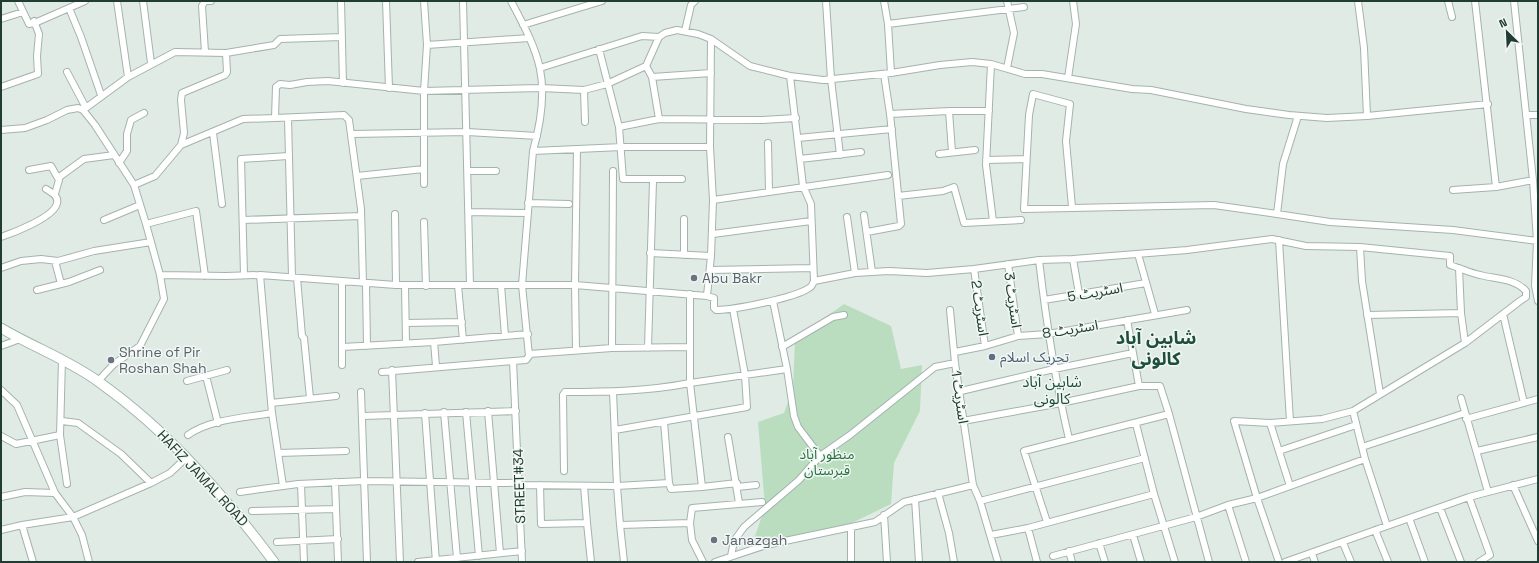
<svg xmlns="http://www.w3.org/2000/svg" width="1539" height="563" font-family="'Space Grotesk','Noto Sans Arabic',sans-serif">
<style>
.green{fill:#baddc0}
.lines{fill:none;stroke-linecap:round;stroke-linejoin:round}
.street-casing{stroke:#a4b3ad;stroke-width:8}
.secondary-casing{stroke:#9fb7ad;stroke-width:11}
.street{stroke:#fff;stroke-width:6}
.secondary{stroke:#fff;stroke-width:9}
.worship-dot{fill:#6b7280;stroke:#f1f8f4;stroke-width:1.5}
.service-dot{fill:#5c6f8a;stroke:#f1f8f4;stroke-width:1.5}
.labels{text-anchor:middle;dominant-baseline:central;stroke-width:3;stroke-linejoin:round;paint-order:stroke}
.worship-label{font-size:14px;fill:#5b616d;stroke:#f1f8f4;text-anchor:start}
.street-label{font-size:14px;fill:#213c33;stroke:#f1f8f4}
.service-label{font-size:14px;fill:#4e5e75;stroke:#f1f8f4;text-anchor:start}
.park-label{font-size:14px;fill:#2c7242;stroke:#f1f8f4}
.neighbourhood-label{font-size:15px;fill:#1e4e3e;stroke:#f1f8f4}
.district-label{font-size:18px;font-weight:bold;fill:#1e4e3e;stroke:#f1f8f4}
</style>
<rect width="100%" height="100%" fill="#e1ebe6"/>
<!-- green -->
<path class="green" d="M844,304L891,326L901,369L922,365L920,411L894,463L891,504L825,536L752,545L765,507L758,422L784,413L793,388L795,339Z"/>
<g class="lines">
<defs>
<path id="street" d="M18,1L29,24L37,22L85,1
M117,1L128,77
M143,1L151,63
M341,1L343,83
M386,1L389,88
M463,1L470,285
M826,1L831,79L840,155
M884,1L888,24L891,73
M1358,1L1364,48L1367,116
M1448,1L1452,17
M1475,1L1496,187
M1514,1L1533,180L1537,241L1535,286H1538
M69,8L81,37L101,95
M1,19L23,12
M888,24L1024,7
M523,25L602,1
M685,31L691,5L695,1
M427,45L529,38
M599,49L619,127L623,179H682
M205,52L202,6L205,1H211
M991,64L986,165L993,221
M646,66L652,77L659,119
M540,68L642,36L659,37
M1007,68L1014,33L1007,1
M67,72L86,108
M652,77L711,73
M1068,78L1076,24L1073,1
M1,87L38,74L37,56L39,34L34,21
M584,90L585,122
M83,110L128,77L175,52L226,53L274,45L280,39L342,37
M949,111L952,152
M890,114L949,111H989
M1526,115H1538
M1298,116L1283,164L1277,214L1330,222L1453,230L1537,241
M275,118L344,115L349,120L361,209L363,283
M288,118L292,277
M619,127L659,119L762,120L796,118
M1,130L25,128L47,120L67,110L78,108L83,110L95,125L134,185L146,224L160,275L164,299L140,346L114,364L98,381
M213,133L222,204
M352,134L467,132L537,136
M798,138L892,129
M768,143L769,191
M181,145L184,133L181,100L182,93L225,75L227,72L226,53
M533,151L622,147H710
M939,154L975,150
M800,159L861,152
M986,160L1026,159
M119,163L127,151V134L131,120L144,113
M29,170L51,166L59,180L55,194
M468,171H496
M357,176L424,169
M58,178L84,159L114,155
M424,184V91L427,45L424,1
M134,185L155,176L181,145L243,119L275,118L276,87L280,84L290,85L307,82L328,81L424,91L541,88L584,90L607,84L646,66L659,37L665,33L677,30L698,34L711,39L750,66L790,76L823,80L891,73L940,65L972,62L991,64L1025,74H1042L1132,89L1151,90L1246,109L1289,115L1327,118L1367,116L1488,104
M1453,190L1496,187L1533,180
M898,196L943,191L954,187L964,223L1021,220
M713,200L888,175
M528,203L569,204
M1072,207L1066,141L1070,104L1033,94L1029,115L1024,209L1214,205L1277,214
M469,212L528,213
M395,214L396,285
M864,215L872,272
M847,217L855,273
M104,220L140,205
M243,220L361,216
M424,222L426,286
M146,224L196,211L205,276
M867,232L899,226L901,224L890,114L884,74
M713,234L811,221
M1,237C13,233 55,217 57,203C59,196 51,192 46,189
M1279,240L1290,421
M650,253L711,256
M1138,254L1155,314
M684,255V219
M1073,259L1079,294
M1039,260C1046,320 1055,380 1069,439
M55,261L61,284
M1008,264L1018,336
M1,268L21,261L41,259L58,261L94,251L151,242
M1459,268L1461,313L1465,343
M974,269L985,346
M710,270L813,268
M160,275L226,276L260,275L396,285H575L707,296L711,256L713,200L710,147L711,39
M244,275L241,159L288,156
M260,275L272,413L283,486
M297,278L302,336L304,338L310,398
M814,281L855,273L889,271L927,273L974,269L1039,260L1073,259L1187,250L1272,239L1306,246L1360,247
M366,284L367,346
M405,285L406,343
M458,285L463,340
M501,285L505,336
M1535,286L1538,301
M37,290L69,282L100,270
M690,294V383L787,369
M707,296L714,298V308L716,310C733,310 795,298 809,288C812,287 813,283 814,281L811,204L803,186L790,76
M1044,300L1146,283
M773,301L787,369L794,416L798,427L820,456
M950,310L955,363L973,485L980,501L998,562
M1503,314L1524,403
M1367,315L1461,313
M1127,320L1139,386
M406,323L462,322
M434,342L436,366
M1,346L20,339
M342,347L434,342L528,334
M782,347L833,317L844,315
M612,348L613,171
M648,348L653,181
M576,350L575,285L577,149
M955,352L985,346L1018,336L1048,334L1187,310
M529,354L612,348L689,347
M513,361L522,562
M342,365V282
M392,370L400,562
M382,372L526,360L529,356L522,285L533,151C540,126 545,94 540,69C535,45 522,22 511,1
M206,376L218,423
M187,381L227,370
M1,390L17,405L55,493L73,517L82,535L89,562
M961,391L1054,369L1133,353
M361,392L367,562
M1461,398L1488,492
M271,403L336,396
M488,411L500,553
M1353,411L1365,459
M444,412L457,558
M466,412L479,556
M425,413L436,562
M363,416L516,411
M1466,419L1538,399
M62,421L78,423L121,454L151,483
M963,421L1061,403L1139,386H1160L1169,414L1209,562
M664,422L669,483L617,486L620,525L690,523L692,540L703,562
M1270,423L1290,486
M1136,424L1154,494L1175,562
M615,430L747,407L745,375L733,309
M60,435L67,484
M188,435C210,419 245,418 272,413
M1,436L16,444L60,435L62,359
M728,437L739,503
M1362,447L1465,413
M1279,451L1356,425
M1477,451L1538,437
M278,453L346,451
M564,471L563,395L565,392C608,392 649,391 690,383L702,487L737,483
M335,482L338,562
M669,483L671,489L702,487
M301,484L304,562
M519,485L617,486L613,392
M540,485L541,524L587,523L584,486
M1513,485L1538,541
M737,487L756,485
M240,492L298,484L364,481L519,483
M938,493L949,533L954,562
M1,497L25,492L55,493
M1469,497L1490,555L1479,562
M915,499L919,562
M980,501L1145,458
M1228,505L1246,562
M1440,508L1461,562
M252,511L336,509
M884,515L887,562
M1409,518L1425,562
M1047,522L1024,451L1169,414
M587,523L591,562
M690,523L692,508L762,502
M22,525L33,562
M620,525L624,562
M1028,528L1037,562
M1,530L22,525L73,517L151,483L170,473L187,457
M1375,530L1388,562
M991,535L1028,528L1154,494
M1133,535L1141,562
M277,542L338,539
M1099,543L1105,562
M1343,543L1351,562
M1069,551L1072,562
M1312,554L1315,562
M731,556L734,541L744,527L799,480L820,456L850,435L935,367L955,363
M1053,556L1196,517L1228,505L1257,498L1365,459L1387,526
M418,562L522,551
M715,562L766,545L875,522L904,502L973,485
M851,562V527
M1279,562L1257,498L1234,421L1270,423L1322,419L1353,411L1465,343L1520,301L1526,297V291C1514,278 1495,279 1480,275C1470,273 1460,268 1450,265V256L1360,247L1362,281L1380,394
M1285,562L1469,497L1538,479"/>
<path id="secondary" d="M1,328C33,347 69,360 99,382C168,431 224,495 274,562"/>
</defs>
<!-- street casing -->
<use href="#street" class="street-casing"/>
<!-- secondary casing -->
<use href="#secondary" class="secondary-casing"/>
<!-- street -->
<use href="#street" class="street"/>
<!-- secondary -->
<use href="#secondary" class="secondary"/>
</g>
<!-- markers -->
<g class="worship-dot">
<circle cx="694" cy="278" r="4"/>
<circle cx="111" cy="360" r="4"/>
<circle cx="714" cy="540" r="4"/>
</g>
<circle class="service-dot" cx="992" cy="357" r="4"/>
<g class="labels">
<!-- worship labels -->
<g class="worship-label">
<text x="702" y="278">Abu Bakr</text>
<text x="119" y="352">Shrine of Pir<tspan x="119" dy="16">Roshan Shah</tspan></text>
<text x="722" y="540">Janazgah</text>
</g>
<!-- street labels -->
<g class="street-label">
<text transform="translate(1095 292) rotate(-10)">اسٹریٹ 5</text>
<text transform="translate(1013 300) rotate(82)">اسٹریٹ 3</text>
<text transform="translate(980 308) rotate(82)">اسٹریٹ 2</text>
<text transform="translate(1070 329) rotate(-9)">اسٹریٹ 8</text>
<text transform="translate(960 397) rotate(82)">اسٹریٹ 1</text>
<text transform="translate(203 478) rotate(47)">HAFIZ JAMAL ROAD</text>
<text transform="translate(519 486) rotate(-92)">STREET#34</text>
</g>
<!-- service labels -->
<g class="service-label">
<text x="1000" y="357">تحریک اسلام</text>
</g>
<!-- park labels -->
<g class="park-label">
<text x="827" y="454">منظور آباد<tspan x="827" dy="16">قبرستان</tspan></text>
</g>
<!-- neighbourhood labels -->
<g class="neighbourhood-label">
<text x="1052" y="381">شاہین آباد<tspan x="1052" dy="17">کالونی</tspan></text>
</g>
<!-- district labels -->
<g class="district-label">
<text x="1156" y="337">شاہین آباد<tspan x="1156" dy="21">کالونی</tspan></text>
</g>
</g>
<!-- border -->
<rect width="1539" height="563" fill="none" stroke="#213c33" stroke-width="4"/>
<!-- north arrow -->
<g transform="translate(1507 32) rotate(336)" stroke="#f1f8f4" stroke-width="3" paint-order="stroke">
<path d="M0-3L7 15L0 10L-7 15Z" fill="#213c33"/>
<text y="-6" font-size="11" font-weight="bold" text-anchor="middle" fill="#213c33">N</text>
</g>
</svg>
